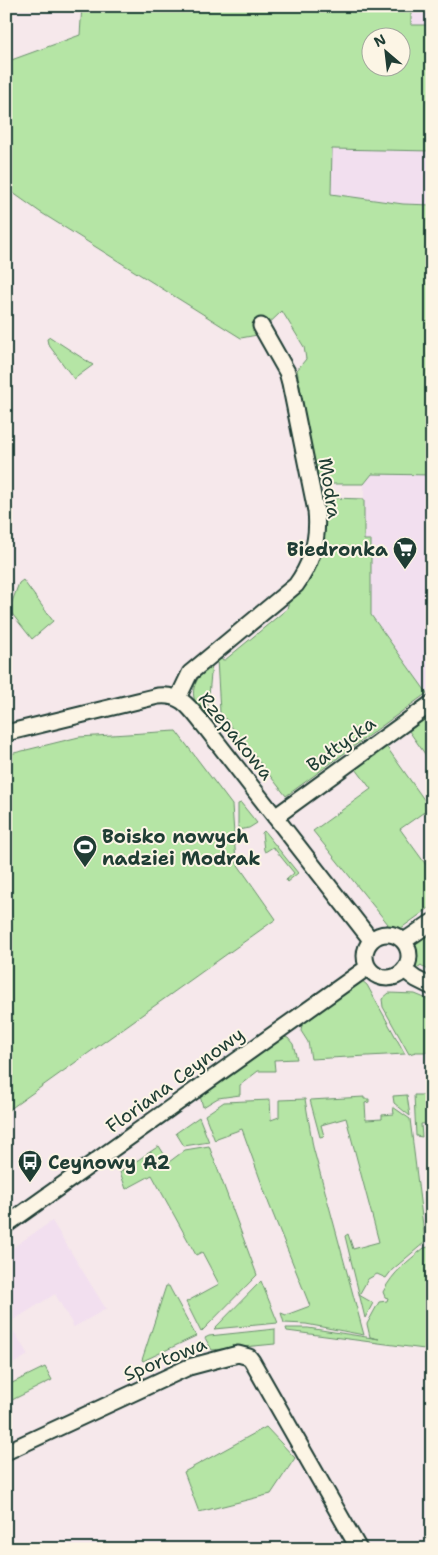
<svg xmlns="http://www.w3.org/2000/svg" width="438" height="1555" font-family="'Shantell Sans',sans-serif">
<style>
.built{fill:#f2dfef}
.green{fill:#b5e5a5;stroke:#6a916c;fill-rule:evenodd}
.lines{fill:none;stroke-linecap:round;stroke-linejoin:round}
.minor-casing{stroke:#1f3d34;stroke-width:19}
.minor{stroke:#fcf5e5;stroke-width:15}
.labels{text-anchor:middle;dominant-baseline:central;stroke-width:4;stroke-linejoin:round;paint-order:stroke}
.street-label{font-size:19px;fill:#1f3d34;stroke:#fcf5e5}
.poi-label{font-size:19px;font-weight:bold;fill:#1f3d34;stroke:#fcf5e5;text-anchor:start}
</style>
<rect width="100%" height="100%" fill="#f6e8eb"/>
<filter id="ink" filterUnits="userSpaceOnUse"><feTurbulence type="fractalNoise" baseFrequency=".02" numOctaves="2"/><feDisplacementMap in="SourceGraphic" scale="10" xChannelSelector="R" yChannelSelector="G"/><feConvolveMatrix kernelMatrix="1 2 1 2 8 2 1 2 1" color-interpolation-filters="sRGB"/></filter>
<g filter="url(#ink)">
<!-- built -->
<path class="built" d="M411,6H432V25H411Z
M332,149L432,151V205L403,204L331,194Z
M371,474L432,475V690L427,693L371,615V541L364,540V484Z
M52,1221L106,1309L74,1327L55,1294L9,1323L28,1355L6,1368V1252Z"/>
<!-- green -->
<path class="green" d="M82,6H411V25H432V151L332,149L331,194L403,204L432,205V475L372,474L364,484H332L320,481L315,471L297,370L306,359L304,347L282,311L257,335L241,338L40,212L6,188V62L80,35ZM370,38H400V68H370Z
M50,337L93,365L74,379L48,344L47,339Z
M332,498L364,499V540H371V615L427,693L286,796L220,712L217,659L225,660L287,609L289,601L303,589L316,567L324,542L323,507L329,499Z
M23,580L53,621L32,639L9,610L19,583Z
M212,663L207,717C204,713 199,709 197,705C187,689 200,673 212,663Z
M432,714V764L409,731Z
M176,731L232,805L236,862L276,919L6,1112V755L79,737Z
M386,746L430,808L400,829L432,873V906L390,936L382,929L388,924L313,831L371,789L356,769Z
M241,803L257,823L249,828L238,830V804Z
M264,831L298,873L287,882L286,880L294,873L273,847L265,852L264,850L262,833Z
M432,930V973L421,965L417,968C407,948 417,941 432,930Z
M361,980L367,985L405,1054L311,1059L308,1042L301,1031L302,1024Z
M389,993L415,994L432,1001V1052H416L409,1054L383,1007L382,999Z
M283,1037L288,1038L293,1044L297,1059L274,1060L275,1071H258L240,1085V1095L218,1098L203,1107L200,1096Z
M407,1095L410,1116L394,1103L393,1096Z
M414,1095H432V1123L421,1124L422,1137L416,1136Z
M364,1097V1099H369V1102L365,1103L366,1120L382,1119V1115L394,1114L393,1107L410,1119L425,1242L392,1270L386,1278L377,1274L368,1279L359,1295L373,1303L365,1318L345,1236L348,1234L353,1249L379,1242L346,1118L321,1125L324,1136L320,1137L310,1100Z
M305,1099L313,1147L364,1335L306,1324L284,1323L281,1313L286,1315L310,1306L269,1204L242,1129L217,1138L215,1141L205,1115L224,1102L270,1100L271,1120L279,1117V1100Z
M199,1117L209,1142L184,1146L176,1133Z
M159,1146L169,1162L185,1150L209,1146L257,1275L201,1332L186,1302L219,1284L202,1252L196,1255L152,1175L126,1189L120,1172Z
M428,1247L432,1251V1350L287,1331L286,1328H308L379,1339L370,1337L367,1324L379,1302L387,1301L388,1298L385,1297L383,1292C393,1272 407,1262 424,1248Z
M261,1281L278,1323L214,1329Z
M166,1286H169L171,1290L196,1336L143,1361L142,1360Z
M275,1329V1344L212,1350L205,1338L209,1336Z
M45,1367L52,1380L6,1403V1386Z
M266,1427L295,1458L271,1494L199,1512L184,1472Z"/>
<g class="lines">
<defs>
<path id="minor" d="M178,698L190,673L296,585C312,563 319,539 316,511L290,383L287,372L261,326
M6,733L158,696C183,693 191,710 206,728L371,940
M275,817L432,703
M365 956a22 22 0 1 1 44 0a22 22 0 1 1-44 0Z
M404,941L432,922
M404,970L416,979L432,987
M6,1225L368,967
M6,1452L189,1367L238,1354L249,1357L252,1361L359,1549"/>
</defs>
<!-- minor casing -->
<use href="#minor" class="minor-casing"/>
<!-- minor -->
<use href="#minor" class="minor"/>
</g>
</g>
<!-- icons -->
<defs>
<symbol id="supermarket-pin" viewBox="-11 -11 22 30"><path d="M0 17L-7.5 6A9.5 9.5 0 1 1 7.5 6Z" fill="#1f3d34" stroke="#fcf5e5"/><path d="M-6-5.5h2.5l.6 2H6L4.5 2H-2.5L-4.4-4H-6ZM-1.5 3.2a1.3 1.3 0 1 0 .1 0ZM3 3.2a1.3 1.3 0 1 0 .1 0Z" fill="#fff"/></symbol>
<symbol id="stadium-pin" viewBox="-11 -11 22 30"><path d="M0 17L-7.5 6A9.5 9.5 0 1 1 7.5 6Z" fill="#1f3d34" stroke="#fcf5e5"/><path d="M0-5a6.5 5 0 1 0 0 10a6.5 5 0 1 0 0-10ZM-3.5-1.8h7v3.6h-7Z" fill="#fff"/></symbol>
<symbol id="bus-pin" viewBox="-11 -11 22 30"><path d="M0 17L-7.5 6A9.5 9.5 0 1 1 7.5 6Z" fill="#1f3d34" stroke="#fcf5e5"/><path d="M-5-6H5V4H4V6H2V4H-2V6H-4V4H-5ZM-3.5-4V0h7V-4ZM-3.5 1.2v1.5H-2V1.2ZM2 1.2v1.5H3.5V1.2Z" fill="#fff"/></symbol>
</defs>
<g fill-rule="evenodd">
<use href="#supermarket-pin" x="391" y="535" width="28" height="38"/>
<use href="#stadium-pin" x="71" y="833" width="28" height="38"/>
<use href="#bus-pin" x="16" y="1148" width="28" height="38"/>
</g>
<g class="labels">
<!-- street labels -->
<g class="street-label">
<text transform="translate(330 488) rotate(81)">Modra</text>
<text transform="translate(236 736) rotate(51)">Rzepakowa</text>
<text transform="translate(341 744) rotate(-36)">Bałtycka</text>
<text transform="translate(175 1080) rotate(-36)">Floriana Ceynowy</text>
<text transform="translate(165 1359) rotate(-22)">Sportowa</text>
</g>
<!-- poi labels -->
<g class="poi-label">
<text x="388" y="549" text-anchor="end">Biedronka</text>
<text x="102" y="836">Boisko nowych<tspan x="102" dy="22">nadziei Modrak</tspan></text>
<text x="48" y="1162">Ceynowy A2</text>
</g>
</g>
<!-- margin -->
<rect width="438" height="1555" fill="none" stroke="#fcf5e5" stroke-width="25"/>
<rect x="12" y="12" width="413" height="1530" fill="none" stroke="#1f3d34" stroke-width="2" filter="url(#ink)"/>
<!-- north arrow -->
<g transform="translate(386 52) rotate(332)"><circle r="24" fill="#fcf5e5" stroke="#a4ab9e"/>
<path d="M0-4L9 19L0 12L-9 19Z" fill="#1f3d34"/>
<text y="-8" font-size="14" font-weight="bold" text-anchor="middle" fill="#1f3d34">N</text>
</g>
</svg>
